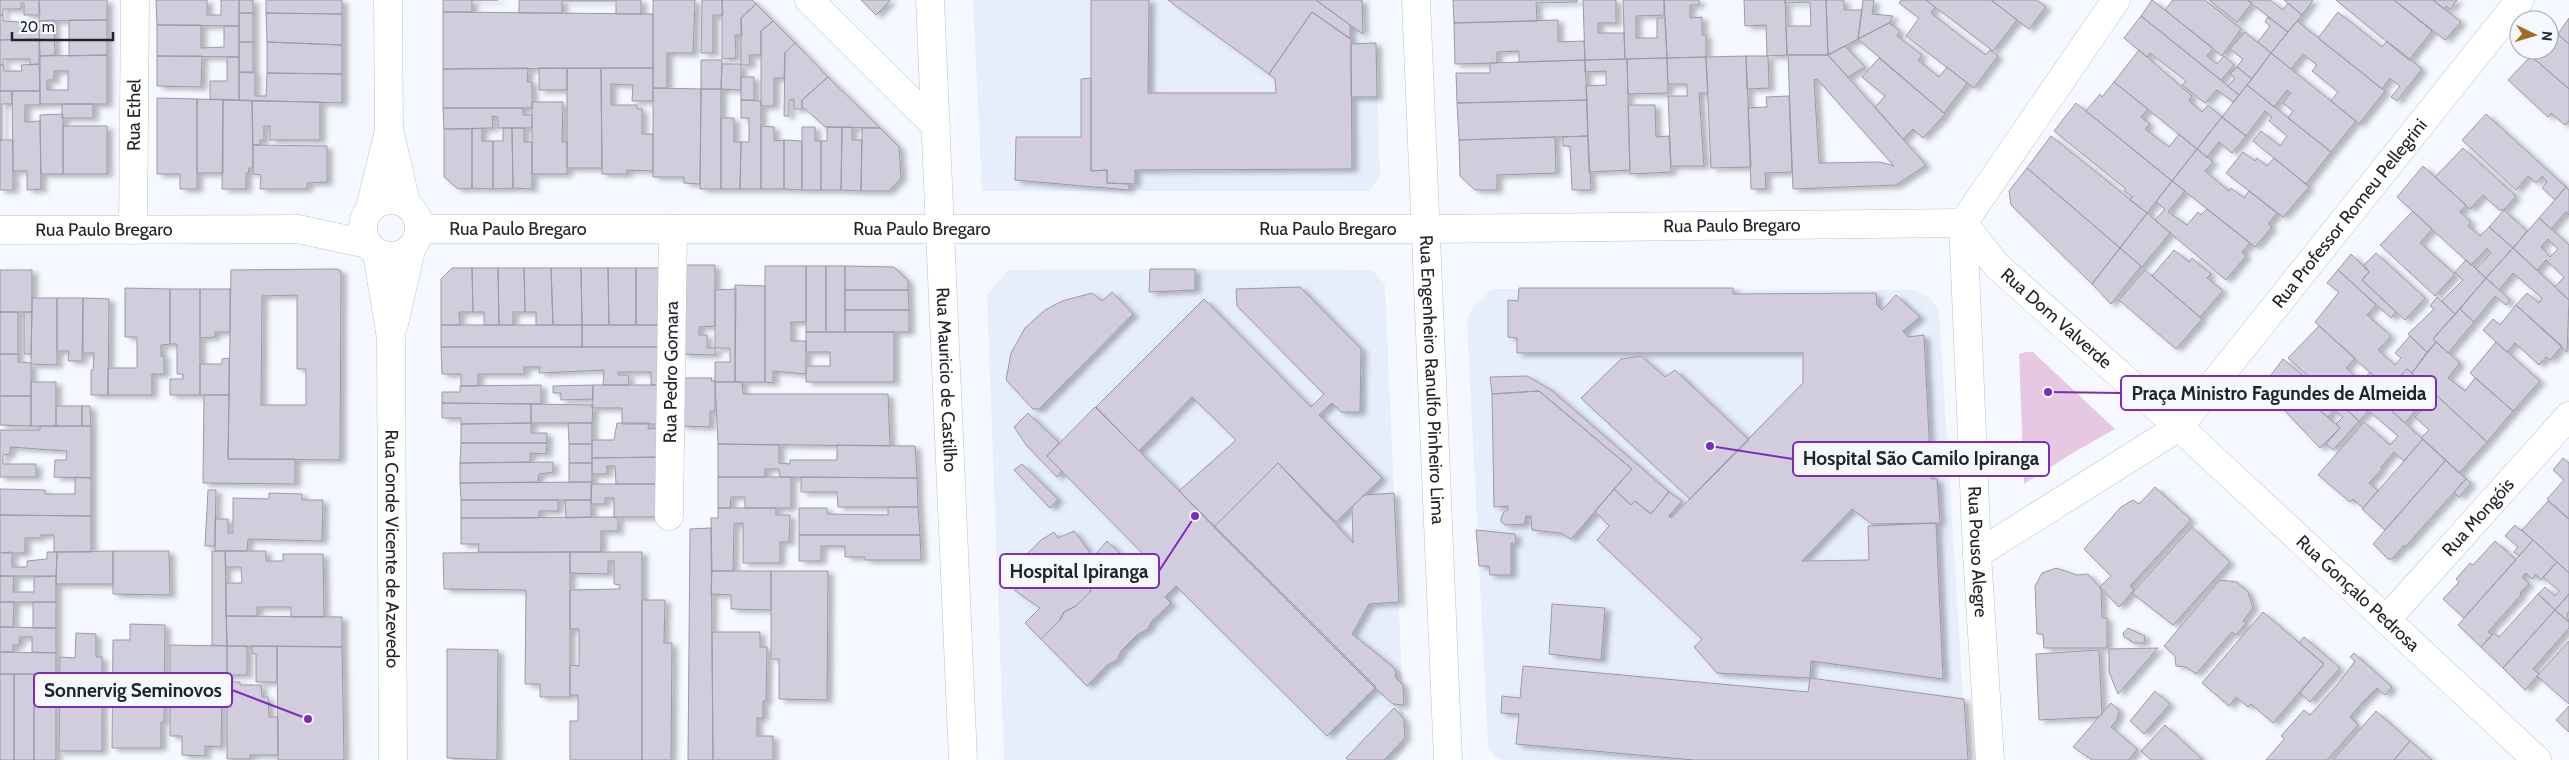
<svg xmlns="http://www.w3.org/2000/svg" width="2569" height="760" font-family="Cabin,sans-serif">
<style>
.built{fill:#e7eefb}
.green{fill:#e6c8e3}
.building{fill:#d1cddd;stroke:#9c99a8;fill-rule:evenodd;filter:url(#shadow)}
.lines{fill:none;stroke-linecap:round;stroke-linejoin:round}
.minor-casing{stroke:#bac2d1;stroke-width:29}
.minor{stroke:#fff;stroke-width:28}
.labels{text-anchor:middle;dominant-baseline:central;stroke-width:5;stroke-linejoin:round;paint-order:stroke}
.street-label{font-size:18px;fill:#212429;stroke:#f5f9ff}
.leader{fill:none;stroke:#7b2cbf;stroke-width:2}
.callout-dot{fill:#7b2cbf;stroke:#f5f9ff;stroke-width:2}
.callout{fill:#f5f9ff;stroke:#7b2cbf;stroke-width:2}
.callout-label{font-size:19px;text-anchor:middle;font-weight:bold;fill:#212429}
</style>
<defs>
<filter id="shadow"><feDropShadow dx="5.5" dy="3" stdDeviation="2.5" flood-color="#0004"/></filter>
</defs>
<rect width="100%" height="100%" fill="#f5f9ff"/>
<!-- built -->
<path class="built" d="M973,0H1316L1376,43L1380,176L1369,191H982Z
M1195,269L1372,270L1385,284L1405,751L1397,760H1004L987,295L1008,270Z
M1492,289L1914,290L1928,296L1939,310L1967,760H1501L1495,757L1488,747L1467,320L1475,304Z"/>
<!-- green -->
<path class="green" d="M2026,352H2033L2115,429L2071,454L2024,484L2019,354Z"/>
<!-- building -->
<path class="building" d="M0,0H39L40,15H24V3H21V9H3V15H0Z
M39,0H107V20L39,21Z
M156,0H207V15H221V0H239V26L157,25Z
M239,0H253V13H239Z
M266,0H342V14L266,13Z
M443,0H498H472V12H443Z
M519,0H641V14H616V1H562V13H519Z
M653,0H695L693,53H667V88H653Z
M702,0H722L723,15H713V53H701Z
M722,0H752L756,4L741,18L742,35H735L736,58L722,59Z
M861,0H890V1L876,15Z
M1091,0H1149L1148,93H1276L1275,79L1269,74L1312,12L1351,39L1352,169L1135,170V184L1107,183V170L1091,171Z
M1168,0H1316L1350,25V39L1312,12L1269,74Z
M1316,0H1362L1363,34L1350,25Z
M1453,0H1577V2L1536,3L1537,21L1454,23Z
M1583,0H1616V23H1598V33H1624L1625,59L1585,60Z
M1623,0H1664V15L1636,16V38H1657V18H1665L1667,58L1625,59Z
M1664,0H1699V5H1690V18L1702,17V35H1706V57L1667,58Z
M1744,0H1785L1787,55L1767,56L1766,25L1745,26Z
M1785,0H1826L1828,55H1787L1786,26H1811L1810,2L1785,3Z
M1826,0H1844V10H1862L1858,39L1828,55Z
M1863,0H1874L1872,14L1893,16L1889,23L1858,39Z
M1901,0H1926L1935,7L1931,13L1967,41L1986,55L1990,50L1998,56L1974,88L1906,36L1919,18L1899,3Z
M1926,0H1991L2017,20L1993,51Z
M1991,0H2037L2046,7L2029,29Z
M2152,0L2213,48L2207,56L2217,64L2224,56L2234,65L2221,80L2141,16Z
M2173,0H2205L2241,29L2222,56L2165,10Z
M2209,0H2247L2252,3L2237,22Z
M2247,0H2270L2283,10L2288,3L2302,15L2288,32Z
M2284,0H2313L2302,15Z
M2336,0H2394L2432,31L2409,60Z
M2394,0H2433L2461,22L2445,40Z
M2433,0H2457L2450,9L2446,6L2444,9Z
M756,4L773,21L761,31V55H749L750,65H741V18Z
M443,12L653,14V68L443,69Z
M2338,12L2382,47L2387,41L2422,69L2397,101L2391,97L2400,86L2390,78L2382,89L2318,38Z
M239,13H253V42H239Z
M266,13L342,14V45L267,42Z
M0,15H3V21L21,22V30H40L39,39L0,40Z
M2141,16L2239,95L2233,102L2217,90L2205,103L2182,85L2186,81L2150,53L2147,57L2124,38Z
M2268,17L2288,32L2271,53L2258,42L2270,26L2265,22Z
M2569,18V44L2558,34Z
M54,20L55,55L40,56L39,21Z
M69,20H107V55L69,56Z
M1558,20V42L1584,41L1585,60L1519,62V51L1497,52V63L1455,64L1454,23Z
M773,21L795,43L785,53L784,78H774V106H761V31Z
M2297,21L2385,91L2359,124L2331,101L2338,92L2312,71L2317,65L2303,54L2291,69L2271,53Z
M1889,23L1900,31L1897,36L1922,55L1918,60L1939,77L1947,67L1967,83L1944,113L1858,39Z
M157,25H201V48L224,47V26H239V57L157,56Z
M2554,31L2569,44V89L2531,56L2536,50H2549V38Z
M2245,32L2271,53L2252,79L2237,67L2243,59L2230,49Z
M39,39V64L30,65V59H3V65H0V40Z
M239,42H253V73L239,72Z
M267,42L342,45V74L267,73Z
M795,43L828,77L802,100V109H794V99L789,100V116H784L785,53Z
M1376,43L1377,97H1351V44Z
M1845,46L1865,67L1848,77L1828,55Z
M2139,50L2192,96L2189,101L2202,112L2208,105L2222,117L2197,149L2114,82Z
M2271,53L2356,121L2331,152L2288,118L2293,111L2283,103L2291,93L2287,90L2274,107L2247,85Z
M107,55V104H40V56ZM54,71H68V90H47V80H54Z
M1788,55H1828L1926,165L1896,185L1793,189ZM1817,79L1894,166L1880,162L1819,163L1814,80Z
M157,56H202L201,87L157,86Z
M1746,56H1768L1769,88L1747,89Z
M1746,56L1751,167L1711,168L1706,57Z
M2531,56L2569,89V121L2565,125L2551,113L2548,117L2508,80Z
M227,57H239V100L210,99V81H227Z
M1706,57L1708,93H1699L1704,166H1671L1668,96H1687V84H1668L1667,58Z
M1667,58L1668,93L1628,94L1627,59Z
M1879,58L1945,114L1923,138L1913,129L1903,139L1875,107L1885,96L1862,77Z
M1627,59L1630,170L1589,172L1586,86L1606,85V71L1585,72V60Z
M701,60H722L721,89H701Z
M1585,60L1587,100L1457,103L1456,73H1490V63Z
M39,64L40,91H0V65H4V71H22L21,65Z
M722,64H741V90L721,89Z
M2237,67L2252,79L2239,95L2228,86L2235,78L2230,74Z
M528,68L527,82H532V108H443V69Z
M539,68H567V90H539Z
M567,68H601L602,168H567Z
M601,68H653V101H632L633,85L611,84V105H637V109H642V134H653V171L627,170V174H602Z
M239,72H255V96H266L267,73L342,74V103L239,100Z
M741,77H754V100H741Z
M828,77L880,128L825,127L802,106V100Z
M1091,78V171L1107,170V183L1129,184V190L1015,180L1016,137H1081V79Z
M2114,82L2148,109L2141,117L2150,124L2145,129L2169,147L2179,134L2197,149L2172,181L2086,111L2100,94L2102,97Z
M2247,85L2331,152L2306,184L2253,141L2261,131L2280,146L2287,136L2269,121L2272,117L2265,111L2246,136L2222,117Z
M653,88L701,89L700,184L684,183V177H653Z
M701,89H721V189H700Z
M0,91H12V104H2V140H0Z
M12,91H40V105H25V122L40,121L41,189L27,190V171H13Z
M1789,96L1792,172L1765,173L1766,189H1751L1748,108L1767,107L1766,97Z
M157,98L197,99V189H180V174H157Z
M197,99L223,100V173H197Z
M223,100L252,101L253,168H249L248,174L246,173V189H222Z
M741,100L761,101V189H740L741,142H749V118H741Z
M1587,100L1588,136L1459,140L1457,103Z
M252,101L320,102V140H270V126H264V140H260V145H253Z
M532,102H563L562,142H567V174H532Z
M2076,103L2172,181L2147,213L2130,200L2133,197L2124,191L2126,189L2054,131Z
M62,104H93V118H62Z
M1628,105H1655L1656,137L1669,136L1671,172L1630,174Z
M443,108H523V115H532V128H498V117L492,116L493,128L444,129Z
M63,114V174H41L40,115Z
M2486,114L2566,187L2555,200L2542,188L2547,182L2542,176L2536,183L2528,176L2516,190L2462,140Z
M2222,117L2246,136L2232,153L2219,142L2207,157L2197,149Z
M721,118H734V142H741L740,189H721Z
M63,126H107V174H63Z
M761,126L774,127V141L784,140V189H761Z
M802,127H815V141H821V190H802Z
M827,127H842L841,190H821V141H827Z
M842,127H852V140H862L861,191L841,190Z
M482,128V141H493V189L472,188V129Z
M503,128H512L513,188L493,189V141H503Z
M512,128H524V142H532V189L513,188Z
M862,128H880L899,147L901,178L889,191H861Z
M444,129H472V188L458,189L444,177Z
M1588,136L1591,190H1572L1570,146H1563V137Z
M2051,136L2147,213L2120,248L2027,168Z
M1555,137L1556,173L1497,175V190H1475L1460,176L1459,140Z
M0,140H13V190H0Z
M784,140L802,141V190L784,189Z
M253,145L327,146V182L307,183V189H260L261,175L253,174Z
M2463,148L2516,196L2504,210H2499L2483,195L2470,209L2435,177Z
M2197,149L2213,162L2205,171L2229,191L2231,188L2244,198L2249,191L2277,213L2268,224L2272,227L2255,247L2172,181Z
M2243,152L2255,161L2257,158L2267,166L2274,158L2309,187L2283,217L2226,173Z
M2423,166L2466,205L2460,212L2471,222L2468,226L2480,236L2489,227L2513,248L2486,278L2476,269L2491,253L2487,248L2471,265L2397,197Z
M2027,168L2120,248L2092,284L2011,205L2009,191Z
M2172,181L2185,191L2168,212L2187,225L2198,212L2201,215L2207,209L2250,243L2242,252L2246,256L2226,280L2155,220L2165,209L2156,202Z
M2566,187L2569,190V215L2566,212L2551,229L2539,218Z
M2504,210L2527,231L2513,248L2489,227Z
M2413,211L2432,229L2420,243L2455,274L2435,296L2380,245Z
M2147,213L2170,233L2142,267L2120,248Z
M2539,218L2569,245V300L2555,287L2564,277L2546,260L2537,270L2513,248ZM2548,239L2558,249L2550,257L2541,247Z
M2120,248L2141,266L2111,304L2092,284Z
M2513,248L2569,300L2567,352L2516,305L2527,293L2539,303L2542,298L2513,273L2499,290L2486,278Z
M2174,250L2189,262L2192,258L2211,274L2207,278L2223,291L2200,317L2152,276Z
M2376,253L2425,298L2405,320L2362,280L2369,272L2364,265Z
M2351,254L2369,272L2362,280L2396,312L2391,318L2338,270Z
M2466,260L2486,278L2455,314L2442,301L2463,280L2455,272Z
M683,265H715V326L699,327V335H707V348H715V355L682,354Z
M765,266H806V322H791V341H806V374L773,371V383L765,382Z
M806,266H826V332H806Z
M826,266H845V332H826Z
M845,266L894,267L908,281V290H845Z
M452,268H472L473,312H459L460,325H441V279Z
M472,268H498L499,325H484V312H473Z
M498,268H524L525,312H513V325H499Z
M524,268H551L553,325H536V312H525Z
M551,268H581L582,325H553Z
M581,268H608L609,325H582Z
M608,268H636V325H609Z
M636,268H661V325H636Z
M337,269L341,271L340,460L228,459L231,270ZM297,295V369H306V405H261L262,296Z
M1150,269H1195V290L1149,292Z
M0,270H32V312H0Z
M2145,270L2202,319L2176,349L2119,300Z
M2338,270L2376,305L2367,315L2391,336L2378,350L2395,365L2401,358L2395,353L2410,336L2427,352L2412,373L2407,369L2388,389L2315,322L2339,292L2327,283Z
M2486,278L2510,300L2506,305L2495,296L2474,322L2460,309Z
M735,285L765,286V382H735Z
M1300,287L1361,349L1360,412H1341L1332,403L1319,415L1382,478L1336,522L1278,463L1214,527L1179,491L1236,440L1192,397L1139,451L1096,407L1204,299L1311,407L1324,394L1237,306L1236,289Z
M125,288L170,289V344L161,345V356H164V374H152V395H108V368H137V337H125Z
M1519,288H1733V294L1876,293L1877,305L1882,310L1896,295L1920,317L1903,331L1908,337L1924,335L1931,479H1937L1940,523L1872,524L1852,509L1802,561L1869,560L1868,526L1936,523L1943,679L1811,661L1810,678L1717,673L1694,647L1702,639L1597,540L1609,526L1595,511L1614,489L1631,505L1635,501L1651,514L1669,492L1682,501L1669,516L1671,518L1803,383V353H1517V338L1508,337V300L1518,301Z
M170,289H200V395H170V379H183V374H177V344H170Z
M200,289H230V332H215V337L200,338Z
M736,289L735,382H715V362H730V348H715V290Z
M845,290H908L909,310H845Z
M1112,292L1133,314L1039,409H1033L1006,380L1011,353L1025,328L1045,310L1062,301L1092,293L1102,301Z
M2437,297L2455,314L2433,339L2436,342L2427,352L2408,334L2434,309L2430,306Z
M32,298H57V365L31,364Z
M57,298H83L82,361H68L69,351H57Z
M83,298L109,299L108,395H91V370H93L94,353H83Z
M2516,305L2562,346L2550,360L2546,357L2539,365L2515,343L2507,352L2483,330L2493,319L2500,325Z
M2460,309L2474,322L2448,353L2433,339Z
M845,310H909V332H845Z
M0,312H18V354H0Z
M24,312H32L31,354H24Z
M441,325H582V347H441Z
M582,325H661V347H582Z
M2319,326L2355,358L2346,368L2361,382L2370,372L2388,389L2359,421L2288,358Z
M806,332H894V382H806V366H830V352H806Z
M2436,342L2460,363L2448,378L2465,391L2475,378L2513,411L2487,442L2412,373Z
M2496,342L2540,381L2513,411L2470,373Z
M441,347H661V385H651V372H618V375H628L629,385H603L604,370L539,373L540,367H524V374H478V386H461V374H442Z
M0,354H18V362L31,363V396H0Z
M1641,356L1665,377L1675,370L1749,440L1690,499L1581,398L1621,359Z
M229,358V395H200V364H222V359Z
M2283,359L2319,389L2306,405L2314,411L2317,408L2340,428L2320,448L2262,387Z
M2407,369L2426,386L2415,398L2421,403L2405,423L2379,399Z
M1527,376L1551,390L1669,492L1651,514L1635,501L1631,505L1614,489L1632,469L1539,391L1492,394L1490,377Z
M681,378H712L711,381H715V411H710V427L681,426Z
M31,382H56V426H31Z
M715,382H742L743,394H888L890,446L718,444Z
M541,385V404L442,403V392H460V386Z
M593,385V399L561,400V393H553V386Z
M593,385H661V424H622V408H592Z
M2324,390L2359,421L2333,450L2326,444L2340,428L2336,424L2343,417L2334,410L2328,417L2317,408L2314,411L2306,405L2316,393L2319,396Z
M1539,391L1632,469L1571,539L1561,533L1532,530L1531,516H1526L1524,524L1506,525L1501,522V518L1504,512L1508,510V506L1494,507L1492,394Z
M204,395H229L228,459H295V484L203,483Z
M2436,395L2487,442L2459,473L2421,438L2429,430L2415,417Z
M0,396H31V426L0,425Z
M2378,399L2423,439L2404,461L2394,452L2381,467L2382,469L2369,483L2378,491L2363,508L2353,499L2350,502L2318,475L2364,422L2390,445L2398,436L2368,410Z
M442,403L531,404V423L461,424V418H442Z
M531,404L593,405L592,423H531Z
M56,406H82V426H56Z
M82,406H90L91,426H82Z
M1095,407L1376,687L1327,736L1176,586L1165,597L1171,603L1151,622L1148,629L1137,635L1121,651L1117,660L1107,665L1087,686L1041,639L1060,620L1064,612L1076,606L1090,592L1093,581L1105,576L1124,557L1135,567L1145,556L1047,456Z
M1028,413L1059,443L1047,456L1062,471L1057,477L1027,446L1014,427Z
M531,423V433H547V443H461V424Z
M568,423H592V444H569Z
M617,423H649L648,429L661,428L660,457L592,458V440H614Z
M40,426H91V478L54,477L55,460H66L67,451L10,447V454L3,455V464H36V477H0V430H40Z
M2423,439L2446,460L2385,530L2362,509Z
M461,443H547L546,454L530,453V462L460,463Z
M569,444H592V463H569Z
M718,444L779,445V463L790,464V460H837V445L915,446L917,478L780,477L779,469H765V477H718Z
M660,457V484H616L615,466H607V474H592V458Z
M2563,458L2569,463V519L2547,499L2564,480L2553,470Z
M2446,460L2466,479L2405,547L2404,545L2392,559H2388L2373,544Z
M553,462V472L539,474L538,482L460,483V463Z
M569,463H592V482H569Z
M1278,463L1353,543L1352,507L1364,495L1394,493L1399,602L1369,604L1352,634L1392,666L1396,672L1395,677L1403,685L1404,705L1393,704L1375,688L1214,527Z
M1022,464L1058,499L1050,508L1014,470Z
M75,477L91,478V516L0,515V489L45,490V494H75Z
M718,477H791V508H745V497H731L730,508H718Z
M801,477L917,478L918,507H838L837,492H801Z
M2466,479L2471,483L2459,497L2454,492Z
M592,482L591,500H461L460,483Z
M591,484H660V517H614V498H605V504H591Z
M2155,487L2191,520L2130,586L2134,590L2119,607L2100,587L2111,576L2084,549L2121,507L2133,500L2139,504Z
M208,490H216L215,546H205Z
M269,493L302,494V500H323L322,541L248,539L247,551H215V519H228V533H233V498L269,499Z
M461,500H558V511H539V518H461Z
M565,500H591V517L566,518Z
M2548,501L2569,519V573L2522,530Z
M888,507H918L920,535H799V508H827V514L888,515Z
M718,508H776V515H790L789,542H780V563H743V523L734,524L733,571H712L711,518H718Z
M0,515L91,516V552H54V535H40V538H25V553H0Z
M461,518L614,517L618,518V531H601V552H478L479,544H461Z
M2515,525L2533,540L2519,556L2514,552L2518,547L2505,536Z
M2192,527L2230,562L2173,625L2132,593Z
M711,528L713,760H688L690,529Z
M1476,530L1515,534L1516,543H1511V575H1490L1489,566H1479Z
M1074,531L1093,557L1107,541L1124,557L1105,576L1093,581L1090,592L1076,606L1064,612L1060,620L1041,639L1025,623L1040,608L1014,590L1020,574L1015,571L1026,555L1041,540L1054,532L1058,538Z
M799,535H920L921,560H865V557H845V546H821V561H799Z
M2533,540L2557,562L2541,580L2536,574L2532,579L2526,573L2522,577L2529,584L2520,593L2521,595L2488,632L2492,635L2481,647L2458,625Z
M2495,541L2516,560L2464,618L2443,599L2459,582L2456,579L2470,563L2473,565Z
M113,551V584H56L57,552Z
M113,551H169L170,595L113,594Z
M212,551H225L227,646L212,645Z
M225,551H266V561H283V554H323L324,617H291V607H257V616H226V583H242L241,567H226Z
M12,552V567H27V561L47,559V552H57L56,576H0V553Z
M570,552V697H540V684H525L526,590L444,589L443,553Z
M570,552H642V760H570V721H578V695H570V665L579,666V629H570V590L620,589V585L614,584V561H608V574L570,573Z
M2557,562L2569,573V594L2555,610L2538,594L2545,587L2555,596L2559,591L2543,577Z
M2056,568L2077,575L2088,574L2101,589L2102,618H2107V648H2044L2043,634H2037L2035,586L2042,573Z
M712,571H771V610L731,609V595L711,594Z
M771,571H828L827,700L779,699V659H771Z
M0,576H14L13,592H34V577L56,576V602H0Z
M2220,580L2237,582L2248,592L2253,608L2243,621L2246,623L2236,635L2232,632L2196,674L2186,667L2176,666L2175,656L2164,646Z
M2538,594L2555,610L2503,668L2481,647L2494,633L2499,637Z
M2569,594V612L2567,614L2569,622L2555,610Z
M642,600H665L664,643H672L671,760H642Z
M0,602H14L13,627H0Z
M33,602H56V628H33Z
M1552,604L1605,608L1601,660L1549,654Z
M2555,610L2569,622V628L2533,669L2539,674L2525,690L2503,668Z
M2263,612L2324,664L2273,723L2251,704L2248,707L2236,697L2229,706L2202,683Z
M226,616L342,617V647L227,646Z
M130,624L165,625L164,722H161V748H112L113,640H130Z
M0,627L56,628V653L32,652V637H20L19,645H13V652H0Z
M2128,628L2145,636L2144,643H2134L2124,637L2123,633Z
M712,632H760V647H767L766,701H763V718H757V736H773V760H713Z
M76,633L96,634V657H102V751H59L60,657L75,658Z
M2304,637L2340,668L2310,702L2300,693L2324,664L2299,643Z
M2569,641V704L2537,676Z
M170,645L227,646V688L222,689L221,747L205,746V756L182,755V736H170Z
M227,646H247V675H227Z
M252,646H277V682H256V654L252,653Z
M277,646L342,647L344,760H278Z
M2158,648L2118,694L2109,672V649Z
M447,649L498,650L497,760L447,758Z
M2099,650L2102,714L2099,717L2039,720L2036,654Z
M0,652L56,653V674H0Z
M2354,653L2392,687L2385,695L2377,688L2361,704L2350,717L2358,725L2327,760H2266L2284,739L2281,736L2304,710L2310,715L2337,685L2355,661L2350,657Z
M1523,666L1808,692L1810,678L1964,699L1968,760H1694L1516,744L1519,714L1501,713L1502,696L1520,698Z
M0,674H14V760H0Z
M14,674H34V760H14Z
M34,674H56V760H34Z
M227,682H240V685H261L262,697H268L269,717H278V755H250V759H227Z
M2155,691L2170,704L2144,734L2130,721Z
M2111,703L2119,710L2117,720L2111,727L2137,749L2129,760H2092L2073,747Z
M2569,706V732L2556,720Z
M1394,708L1404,719L1405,738L1384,760H1348L1346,758Z
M2376,711L2410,741L2394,760H2333Z
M2165,725L2203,760H2151L2141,751Z
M2410,741L2432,760H2394Z"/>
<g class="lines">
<defs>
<g id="minor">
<path d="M388,0L389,129L406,203"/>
<path d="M809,0L936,126"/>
<path id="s1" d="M930,0L963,760"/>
<path id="s2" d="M1416,0L1448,760"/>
<circle cx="391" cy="228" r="28"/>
<path d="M370,208L388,135"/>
<path id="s3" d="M1963,223L1997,266L2179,427L2537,760"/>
<path id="s4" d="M1963,223L1977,554L1990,760"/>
<path d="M1963,223L2116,0"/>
<path id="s5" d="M420,229H1426L1963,223"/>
<path id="s6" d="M0,230L298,229L367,244"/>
<path id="s7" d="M133,230L135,0"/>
<path id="s8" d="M377,254L391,338L393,760"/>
<path d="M394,324L411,250"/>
<path id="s9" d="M669,516L673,229"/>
<path id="s10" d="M1977,554L2179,427L2520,0"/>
<path id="s11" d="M2386,620L2569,416"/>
</g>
</defs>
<!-- minor casing -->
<use href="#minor" class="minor-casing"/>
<!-- minor -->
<use href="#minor" class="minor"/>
</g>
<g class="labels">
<!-- street labels -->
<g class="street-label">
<text stroke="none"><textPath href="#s7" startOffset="115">Rua Ethel</textPath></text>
<text stroke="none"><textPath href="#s10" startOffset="512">Rua Professor Romeu Pellegrini</textPath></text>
<text stroke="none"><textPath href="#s5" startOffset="1312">Rua Paulo Bregaro</textPath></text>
<text stroke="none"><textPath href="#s5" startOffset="98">Rua Paulo Bregaro</textPath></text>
<text stroke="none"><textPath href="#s5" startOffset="502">Rua Paulo Bregaro</textPath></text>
<text stroke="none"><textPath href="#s5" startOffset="908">Rua Paulo Bregaro</textPath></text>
<text stroke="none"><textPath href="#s6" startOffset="104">Rua Paulo Bregaro</textPath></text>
<text stroke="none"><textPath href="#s3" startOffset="134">Rua Dom Valverde</textPath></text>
<text stroke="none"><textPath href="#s9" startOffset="144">Rua Pedro Gomara</textPath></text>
<text stroke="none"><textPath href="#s1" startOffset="380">Rua Mauricio de Castilho</textPath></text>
<text stroke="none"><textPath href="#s2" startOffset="380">Rua Engenheiro Ranulfo Pinheiro Lima</textPath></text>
<text stroke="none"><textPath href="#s11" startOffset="138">Rua Mongóis</textPath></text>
<text stroke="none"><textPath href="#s8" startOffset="296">Rua Conde Vicente de Azevedo</textPath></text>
<text stroke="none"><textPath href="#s4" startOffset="329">Rua Pouso Alegre</textPath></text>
<text stroke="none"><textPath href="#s3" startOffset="542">Rua Gonçalo Pedrosa</textPath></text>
</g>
</g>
<!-- callouts -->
<path class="leader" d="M2048 392L2121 393M1710 446L1793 459M1195 516L1159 571M308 719L232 690"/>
<g class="callout-dot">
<circle cx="2048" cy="392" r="5"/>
<circle cx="1710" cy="446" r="5"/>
<circle cx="1195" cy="516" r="5"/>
<circle cx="308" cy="719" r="5"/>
</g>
<g class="callout">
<rect x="2121" y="376" width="315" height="34" rx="5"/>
<rect x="1793" y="442" width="256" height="34" rx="5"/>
<rect x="1000" y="554" width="159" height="34" rx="5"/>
<rect x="34" y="673" width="198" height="34" rx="5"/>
</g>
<g class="callout-label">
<text x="2279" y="400">Praça Ministro Fagundes de Almeida</text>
<text x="1921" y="465">Hospital São Camilo Ipiranga</text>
<text x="1079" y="578">Hospital Ipiranga</text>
<text x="133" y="697">Sonnervig Seminovos</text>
</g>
<!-- north arrow -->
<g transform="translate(2534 35) rotate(95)"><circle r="24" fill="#f5f9ff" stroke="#a0a4a9"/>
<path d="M0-4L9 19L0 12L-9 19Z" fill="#a16d24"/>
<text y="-8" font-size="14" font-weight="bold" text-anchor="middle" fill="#212429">N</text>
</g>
<!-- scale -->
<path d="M12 32v8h101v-8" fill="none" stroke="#212429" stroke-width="2.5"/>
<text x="20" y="32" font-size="15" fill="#212429" stroke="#f5f9ff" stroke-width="4" paint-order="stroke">20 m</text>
</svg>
